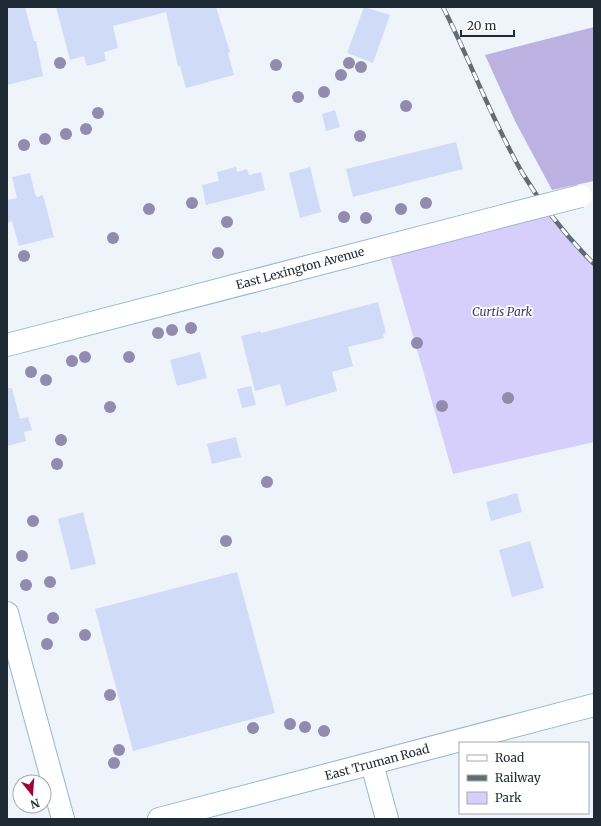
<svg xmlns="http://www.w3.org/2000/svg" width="601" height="826" font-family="Merriweather,serif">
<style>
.green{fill:#d6cefb}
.forest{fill:#bbb2e2}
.building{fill:#d0dbf8}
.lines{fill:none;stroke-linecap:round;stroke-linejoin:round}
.minor-casing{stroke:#96b6cf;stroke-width:24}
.major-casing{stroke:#96b6cf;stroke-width:24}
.minor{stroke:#fff;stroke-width:22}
.major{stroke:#fff;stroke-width:22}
.rail-casing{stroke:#626c75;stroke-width:4.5}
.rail{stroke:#fff;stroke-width:3;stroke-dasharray:9;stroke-linecap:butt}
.minor-bridge-casing{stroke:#96b6cf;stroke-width:24;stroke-linecap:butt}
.minor-bridge{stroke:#fff;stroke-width:22}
.tree{fill:#918bae}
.labels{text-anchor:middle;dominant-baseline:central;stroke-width:3.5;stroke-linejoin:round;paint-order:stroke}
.street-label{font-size:12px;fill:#1e2b35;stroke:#fff}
.park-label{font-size:12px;font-style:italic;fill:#453570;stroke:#fff}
</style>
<rect width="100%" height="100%" fill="#eef4fa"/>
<!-- green -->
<path class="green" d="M543,205L574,244L594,264V442L453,474L387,246Z"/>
<!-- forest -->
<path class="forest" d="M594,27V181L552,190L515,121L485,55Z"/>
<!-- building -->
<path class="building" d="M7,7H25L34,41H36L43,76L7,85Z
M56,7H216L230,52L228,53L234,75L186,88L180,66H178L166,12L113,26L118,48L104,52L106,61L87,66L84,56L70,60Z
M364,7L390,15L373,63L347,53Z
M335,110L340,127L326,131L322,114Z
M456,142L463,169L353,197L346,169Z
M236,167L237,172L247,169L249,175L261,172L265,190L206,205L202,185L219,181L217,172Z
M310,167L321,212L300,218L289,173Z
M30,173L35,194L37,197L43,195L54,237L19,246L12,221L7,223V200L17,198L12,177Z
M378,302L386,333L383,334L384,338L348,347L353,366L332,372L337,391L286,406L280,384L255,391L241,336L261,331V333Z
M200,352L207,378L177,386L170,360Z
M251,386L256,405L242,408L237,389Z
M7,388H12L20,419L28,417L32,430L24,432L26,441L7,446Z
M236,437L241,457L212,464L207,444Z
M517,493L522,512L491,521L486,502Z
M83,512L96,564L71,570L58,519Z
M530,541L544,588L512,597L499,550Z
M237,572L275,713L133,751L95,609Z"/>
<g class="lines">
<defs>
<path id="minor" d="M7,345L503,216
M7,613L63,819
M372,764L387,819"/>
<path id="major" d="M159,819L594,705"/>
</defs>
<!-- minor casing -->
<use href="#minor" class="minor-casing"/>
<!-- major casing -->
<use href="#major" class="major-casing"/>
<!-- minor -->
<use href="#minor" class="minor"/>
<!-- major -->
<use href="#major" class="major"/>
<defs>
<path id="rail" d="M443,7C471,62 492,121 523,174C543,207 567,237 594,264"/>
</defs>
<!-- rail casing -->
<use href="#rail" class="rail-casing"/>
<!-- rail -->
<use href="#rail" class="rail"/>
<defs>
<path id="minor-bridge" d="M503,216L581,196"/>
</defs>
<!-- minor-bridge casing -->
<use href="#minor-bridge" class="minor-bridge-casing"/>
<!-- minor-bridge -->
<use href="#minor-bridge" class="minor-bridge"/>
</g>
<!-- trees -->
<g class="tree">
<circle cx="60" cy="63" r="6"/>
<circle cx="349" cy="63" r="6"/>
<circle cx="276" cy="65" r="6"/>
<circle cx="361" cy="67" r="6"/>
<circle cx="341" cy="75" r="6"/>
<circle cx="324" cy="92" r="6"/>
<circle cx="298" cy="97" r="6"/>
<circle cx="406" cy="106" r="6"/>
<circle cx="98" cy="113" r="6"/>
<circle cx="86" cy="129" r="6"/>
<circle cx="66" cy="134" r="6"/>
<circle cx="360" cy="136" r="6"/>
<circle cx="45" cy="139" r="6"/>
<circle cx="24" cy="145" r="6"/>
<circle cx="192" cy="203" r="6"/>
<circle cx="426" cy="203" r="6"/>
<circle cx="149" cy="209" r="6"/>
<circle cx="401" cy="209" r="6"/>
<circle cx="344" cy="217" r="6"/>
<circle cx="366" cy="218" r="6"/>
<circle cx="227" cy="222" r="6"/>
<circle cx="113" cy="238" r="6"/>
<circle cx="218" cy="253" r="6"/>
<circle cx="24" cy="256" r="6"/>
<circle cx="191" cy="328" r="6"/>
<circle cx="172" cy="330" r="6"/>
<circle cx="158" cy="333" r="6"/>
<circle cx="417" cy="343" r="6"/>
<circle cx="85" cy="357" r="6"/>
<circle cx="129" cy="357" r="6"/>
<circle cx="72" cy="361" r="6"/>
<circle cx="31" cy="372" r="6"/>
<circle cx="46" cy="380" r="6"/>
<circle cx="508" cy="398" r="6"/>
<circle cx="442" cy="406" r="6"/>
<circle cx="110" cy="407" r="6"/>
<circle cx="61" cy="440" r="6"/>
<circle cx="57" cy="464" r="6"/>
<circle cx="267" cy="482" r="6"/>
<circle cx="33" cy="521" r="6"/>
<circle cx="226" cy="541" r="6"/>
<circle cx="22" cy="556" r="6"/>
<circle cx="50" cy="582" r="6"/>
<circle cx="26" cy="585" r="6"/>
<circle cx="53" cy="618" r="6"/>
<circle cx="85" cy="635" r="6"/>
<circle cx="47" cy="644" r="6"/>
<circle cx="110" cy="695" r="6"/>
<circle cx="290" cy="724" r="6"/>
<circle cx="305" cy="727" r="6"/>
<circle cx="253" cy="728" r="6"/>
<circle cx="324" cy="731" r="6"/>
<circle cx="119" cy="750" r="6"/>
<circle cx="114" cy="763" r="6"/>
</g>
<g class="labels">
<!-- street labels -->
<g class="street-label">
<text transform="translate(300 268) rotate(-15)">East Lexington Avenue</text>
<text transform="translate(377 762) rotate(-15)">East Truman Road</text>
</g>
<!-- park labels -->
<g class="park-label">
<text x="502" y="311">Curtis Park</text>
</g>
</g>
<!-- border -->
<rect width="601" height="826" fill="none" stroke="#1e2b35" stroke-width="16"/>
<!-- legend -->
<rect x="459" y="742" width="130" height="72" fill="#ffffff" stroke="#a5aaae"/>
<rect x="467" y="755" width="20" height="6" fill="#ffffff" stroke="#a5aaae"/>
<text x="495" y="762" font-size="12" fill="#1e2b35">Road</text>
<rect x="467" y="775" width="20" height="6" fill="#626c75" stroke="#a5aaae"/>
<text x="495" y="782" font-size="12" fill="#1e2b35">Railway</text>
<rect x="467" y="792" width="20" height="12" fill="#d6cefb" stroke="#a5aaae"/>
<text x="495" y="802" font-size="12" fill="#1e2b35">Park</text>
<!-- north arrow -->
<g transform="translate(32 794) rotate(163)"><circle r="19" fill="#ffffff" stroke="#a5aaae"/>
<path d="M0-3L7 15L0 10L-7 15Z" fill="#a1023c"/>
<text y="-6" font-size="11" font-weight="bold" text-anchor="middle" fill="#1e2b35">N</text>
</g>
<!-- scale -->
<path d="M461 30v6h53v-6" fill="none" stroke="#1e2b35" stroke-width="2"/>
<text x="467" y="30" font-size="12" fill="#1e2b35" stroke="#ffffff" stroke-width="3" paint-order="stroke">20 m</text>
</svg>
